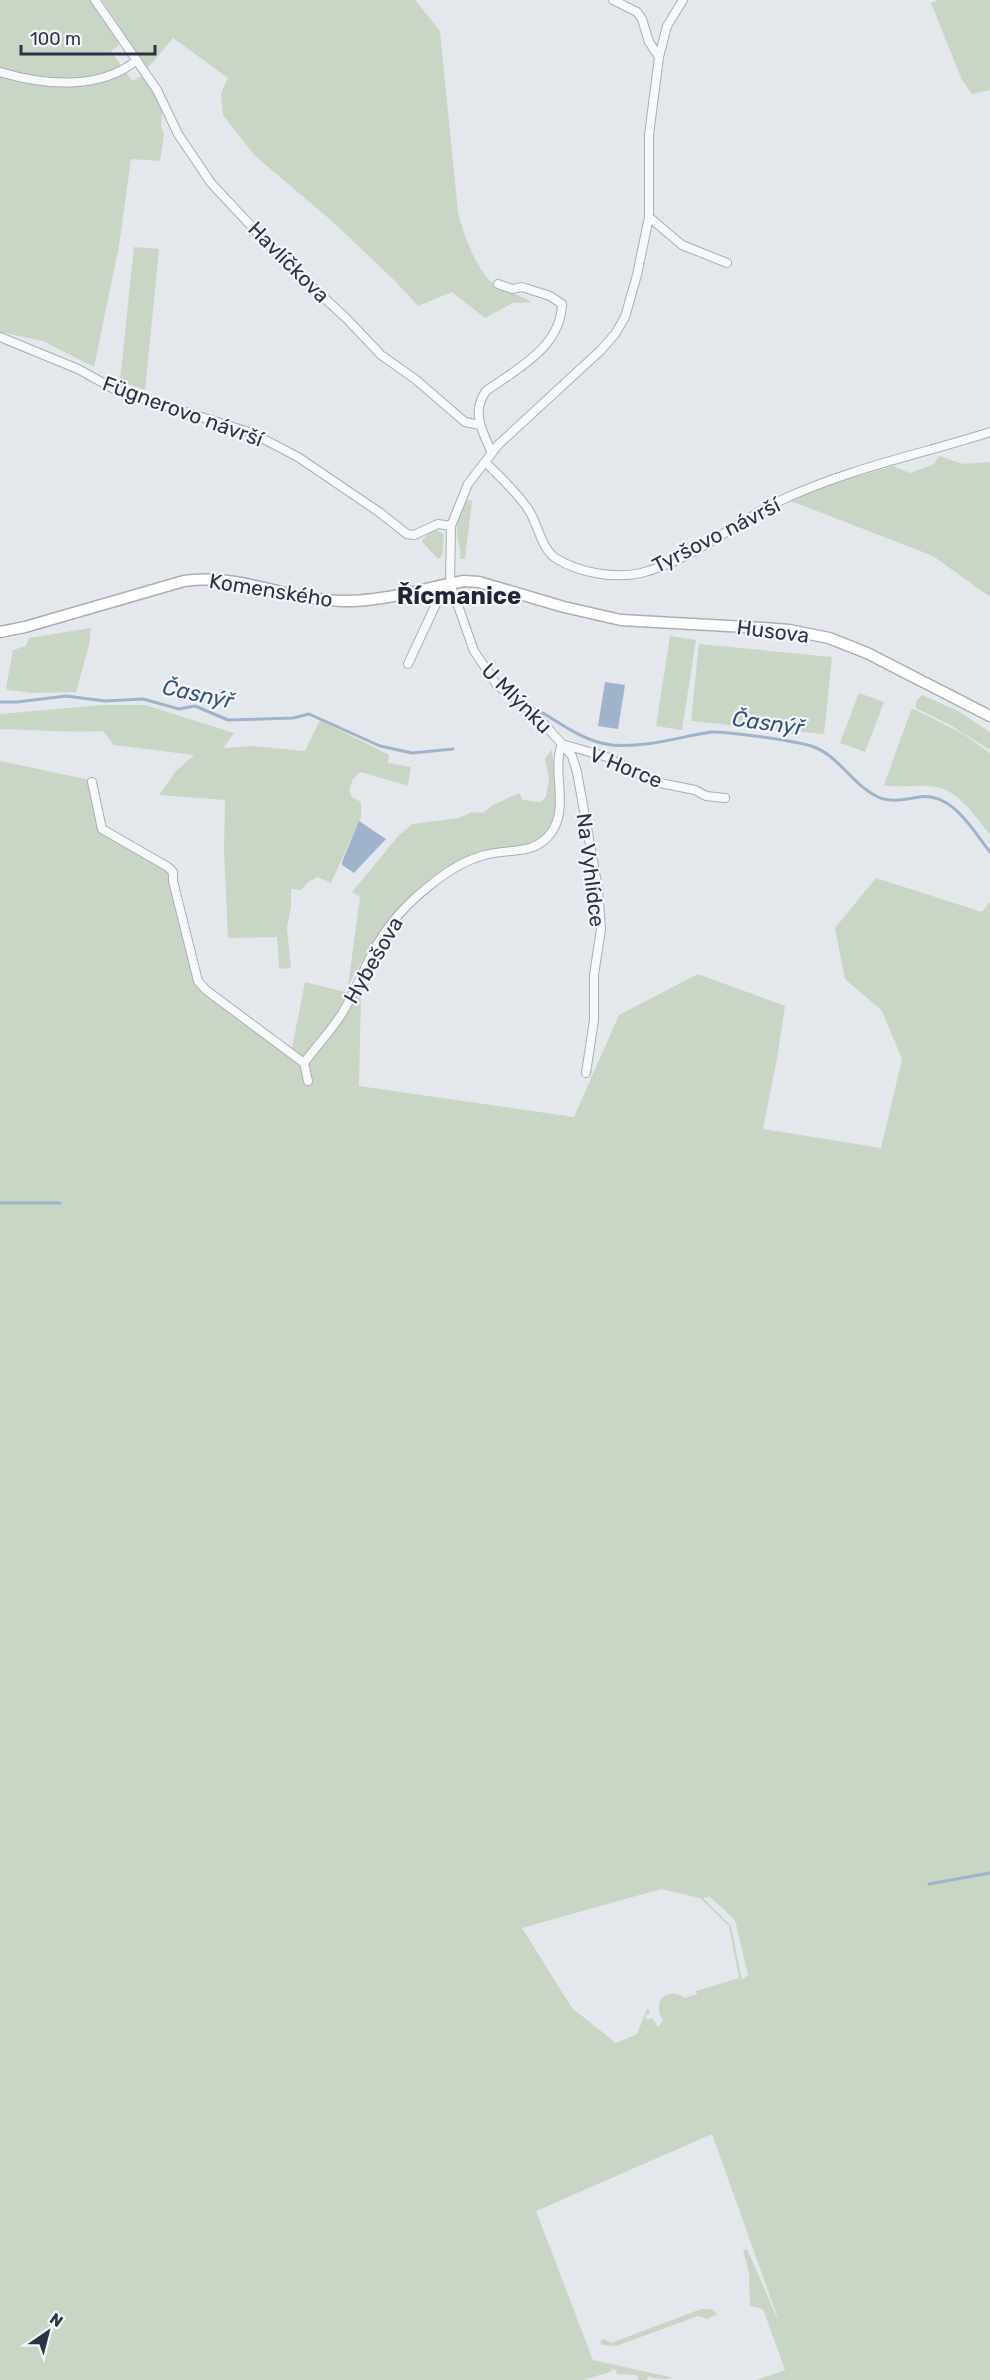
<svg xmlns="http://www.w3.org/2000/svg" width="990" height="2380" font-family="Rubik,sans-serif">
<style>
.green{fill:#c9d6c5;fill-rule:evenodd}
.water{fill:#9fb4cc}
.lines{fill:none;stroke-linecap:round;stroke-linejoin:round}
.stream{stroke:#9fb4cc;stroke-width:3}
.minor-casing{stroke:#a9aeb7;stroke-width:10}
.secondary-casing{stroke:#a9aeb7;stroke-width:13}
.minor{stroke:#f7f8fa;stroke-width:8}
.secondary{stroke:#fff;stroke-width:10}
.labels{text-anchor:middle;dominant-baseline:central;stroke-width:4.5;stroke-linejoin:round;paint-order:stroke}
.street-label{font-size:21px;fill:#2b3445;stroke:#f4f6f9}
.water-label{font-size:22px;font-style:italic;fill:#34527a;stroke:#f4f6f9}
.quarter-label{font-size:24px;font-weight:bold;fill:#1d2536;stroke:#f4f6f9}
</style>
<rect width="100%" height="100%" fill="#e4e7ec"/>
<!-- green -->
<path class="green" d="M0,0H92L118,39V46L111,51L132,81L139,77L147,78L163,106L161,127L164,133L160,161L131,159L119,246L94,367L43,341L0,332Z
M102,0H415L440,31L458,212C463,233 478,276 497,286C508,292 521,296 532,302L513,303L485,318L452,292L418,306L395,281L332,221L255,156L223,115L221,94L228,78L173,38L149,67H146Z
M938,0H990V90L972,94L962,80L931,3Z
M134,247L159,249L145,390L120,381Z
M939,456L963,464L990,462V597L933,556L791,501L825,486L893,466L910,473L934,464Z
M466,499L472,501L465,559H460C461,549 458,543 457,534C456,522 461,510 466,499Z
M436,530L444,534L442,556L438,559L423,543L422,540L430,532Z
M91,628L89,645L76,692L34,693L8,690L6,688L13,650L26,646L29,638Z
M670,636L696,640L682,730L656,726Z
M699,644L832,657L824,734L691,721Z
M859,693L884,702L865,752L840,743Z
M922,695L958,711L990,732V750L950,725L916,708V701Z
M103,705H145L234,733L223,748L252,746L305,751L320,720L389,755L388,763L411,767L412,759L408,786L361,772L353,779L349,790L352,797L361,802V817L331,883L318,877L308,882L301,890L291,889V906L287,928L291,968L279,969L277,937L228,938L224,850L225,800L159,795L176,771L194,755L114,745L103,731C69,733 35,730 0,729V714Z
M914,709L963,734L990,753V834C972,814 958,787 928,786C913,785 898,788 884,785L911,710Z
M552,750C554,772 562,807 549,827C534,852 504,844 479,852C463,858 445,868 431,878C393,905 371,947 348,986L360,897L352,892L400,834L398,831L401,834L412,824L459,818L472,812L483,813L493,805L519,793L523,800L540,802L546,797L549,778L545,758Z
M0,761L90,780L98,829L168,872L197,987L288,1056L291,1053L305,982L361,996L359,1086L574,1117L619,1015L698,974L785,1006L778,1053L763,1129L881,1148L902,1059L882,1011L845,979L835,928L876,878L982,912L990,902V2380H756L785,2370L763,2309L750,2306L749,2273L743,2250L747,2249L781,2327L712,2134L536,2211L593,2360L674,2378C666,2380 656,2380 649,2376L646,2380H639L637,2375L617,2374L616,2370L612,2369L610,2372L583,2380H0ZM661,1889L700,1898L729,1926L739,1978L696,1991L697,1994L685,1998C676,1991 659,1992 659,2007C658,2012 661,2017 663,2021L658,2027L652,2018L647,2020L645,2016L650,2013L648,2007L637,2034L616,2043L572,2008L522,1928ZM710,1897L735,1920L748,1975L742,1980L731,1926L703,1898Z
M701,2309H710L718,2314L707,2319L698,2316L616,2346L602,2345L600,2341L604,2339L611,2343Z"/>
<!-- water -->
<path class="water" d="M605,682L625,685L618,729L598,726Z
M359,821L386,839L354,873L342,865V862Z"/>
<g class="lines">
<!-- stream -->
<path class="stream" d="M0,702H17L66,696L105,701L143,699L179,709L195,706L228,720L293,718L309,714L380,746L412,753L453,749
M543,713C564,726 586,742 612,745C646,748 679,737 711,732C724,731 797,741 811,746C838,754 852,785 878,797C891,803 906,799 919,797C952,792 972,829 990,852
M0,1203H60
M929,1884L990,1873"/>
<defs>
<path id="minor" d="M95,0L157,90L178,134L211,183L281,258L347,319L381,355L415,379L465,422L480,425
M613,0L637,12L642,19L649,42L659,57
M0,72C44,85 99,91 137,60
M649,217L682,245L727,263
M0,337L78,369L116,390L252,433L298,457L379,512L407,534L414,535L438,524L451,526
M492,453C482,431 471,412 486,391C517,369 561,347 562,304L550,296L522,287L512,289L498,284
M485,462C500,477 516,491 528,509C538,523 541,550 557,559C580,573 615,579 641,573C694,560 737,520 786,498C851,468 922,454 990,432
M408,664L436,604L439,585
M562,744L607,757L655,782L695,790L706,796L725,798
M92,782L102,829L168,867L173,872V881L198,981L206,990L304,1063
M586,1073L594,1020V975L601,929L598,889L577,772L572,756L562,744L535,714L497,685L474,651L450,583L451,526L468,484L498,445L601,350L615,334L625,317L637,275L649,217V135L659,57L667,26L683,0
M308,1081L304,1063C316,1046 332,1030 343,1012C356,990 365,965 378,943C391,921 409,902 429,886C445,873 465,860 485,855C509,848 534,856 551,833C570,807 551,772 562,744"/>
<path id="secondary" d="M0,632L25,627L184,581C237,573 289,600 342,601C382,602 425,588 464,581L479,582L564,607L621,620L763,628L789,630L829,638L867,653L990,716"/>
</defs>
<!-- minor casing -->
<use href="#minor" class="minor-casing"/>
<!-- secondary casing -->
<use href="#secondary" class="secondary-casing"/>
<!-- minor -->
<use href="#minor" class="minor"/>
<!-- secondary -->
<use href="#secondary" class="secondary"/>
</g>
<g class="labels">
<!-- street labels -->
<g class="street-label">
<text transform="translate(289 262) rotate(45)">Havlíčkova</text>
<text transform="translate(183 411) rotate(20)">Fügnerovo návrší</text>
<text transform="translate(716 535) rotate(-27)">Tyršovo návrší</text>
<text transform="translate(271 590) rotate(9)">Komenského</text>
<text transform="translate(773 631) rotate(7)">Husova</text>
<text transform="translate(517 698) rotate(45)">U Mlýnku</text>
<text transform="translate(626 767) rotate(22)">V Horce</text>
<text transform="translate(591 870) rotate(83)">Na Vyhlídce</text>
<text transform="translate(373 960) rotate(-60)">Hybešova</text>
</g>
<!-- water labels -->
<g class="water-label">
<text transform="translate(198 694) rotate(12)">Časnýř</text>
<text transform="translate(768 723) rotate(8)">Časnýř</text>
</g>
<!-- quarter labels -->
<g class="quarter-label">
<text x="459" y="596">Řícmanice</text>
</g>
</g>
<!-- north arrow -->
<g transform="translate(48 2332) rotate(35)" stroke="#f4f6f9" stroke-width="4.5" paint-order="stroke">
<path d="M0-4.5L10 22L0 15L-10 22Z" fill="#2b3445"/>
<text y="-9" font-size="16" font-weight="bold" text-anchor="middle" fill="#2b3445">N</text>
</g>
<!-- scale -->
<path d="M21 45v9h134v-9" fill="none" stroke="#2b3445" stroke-width="3"/>
<text x="30" y="45" font-size="18" fill="#2b3445" stroke="#f4f6f9" stroke-width="4.5" paint-order="stroke">100 m</text>
</svg>
